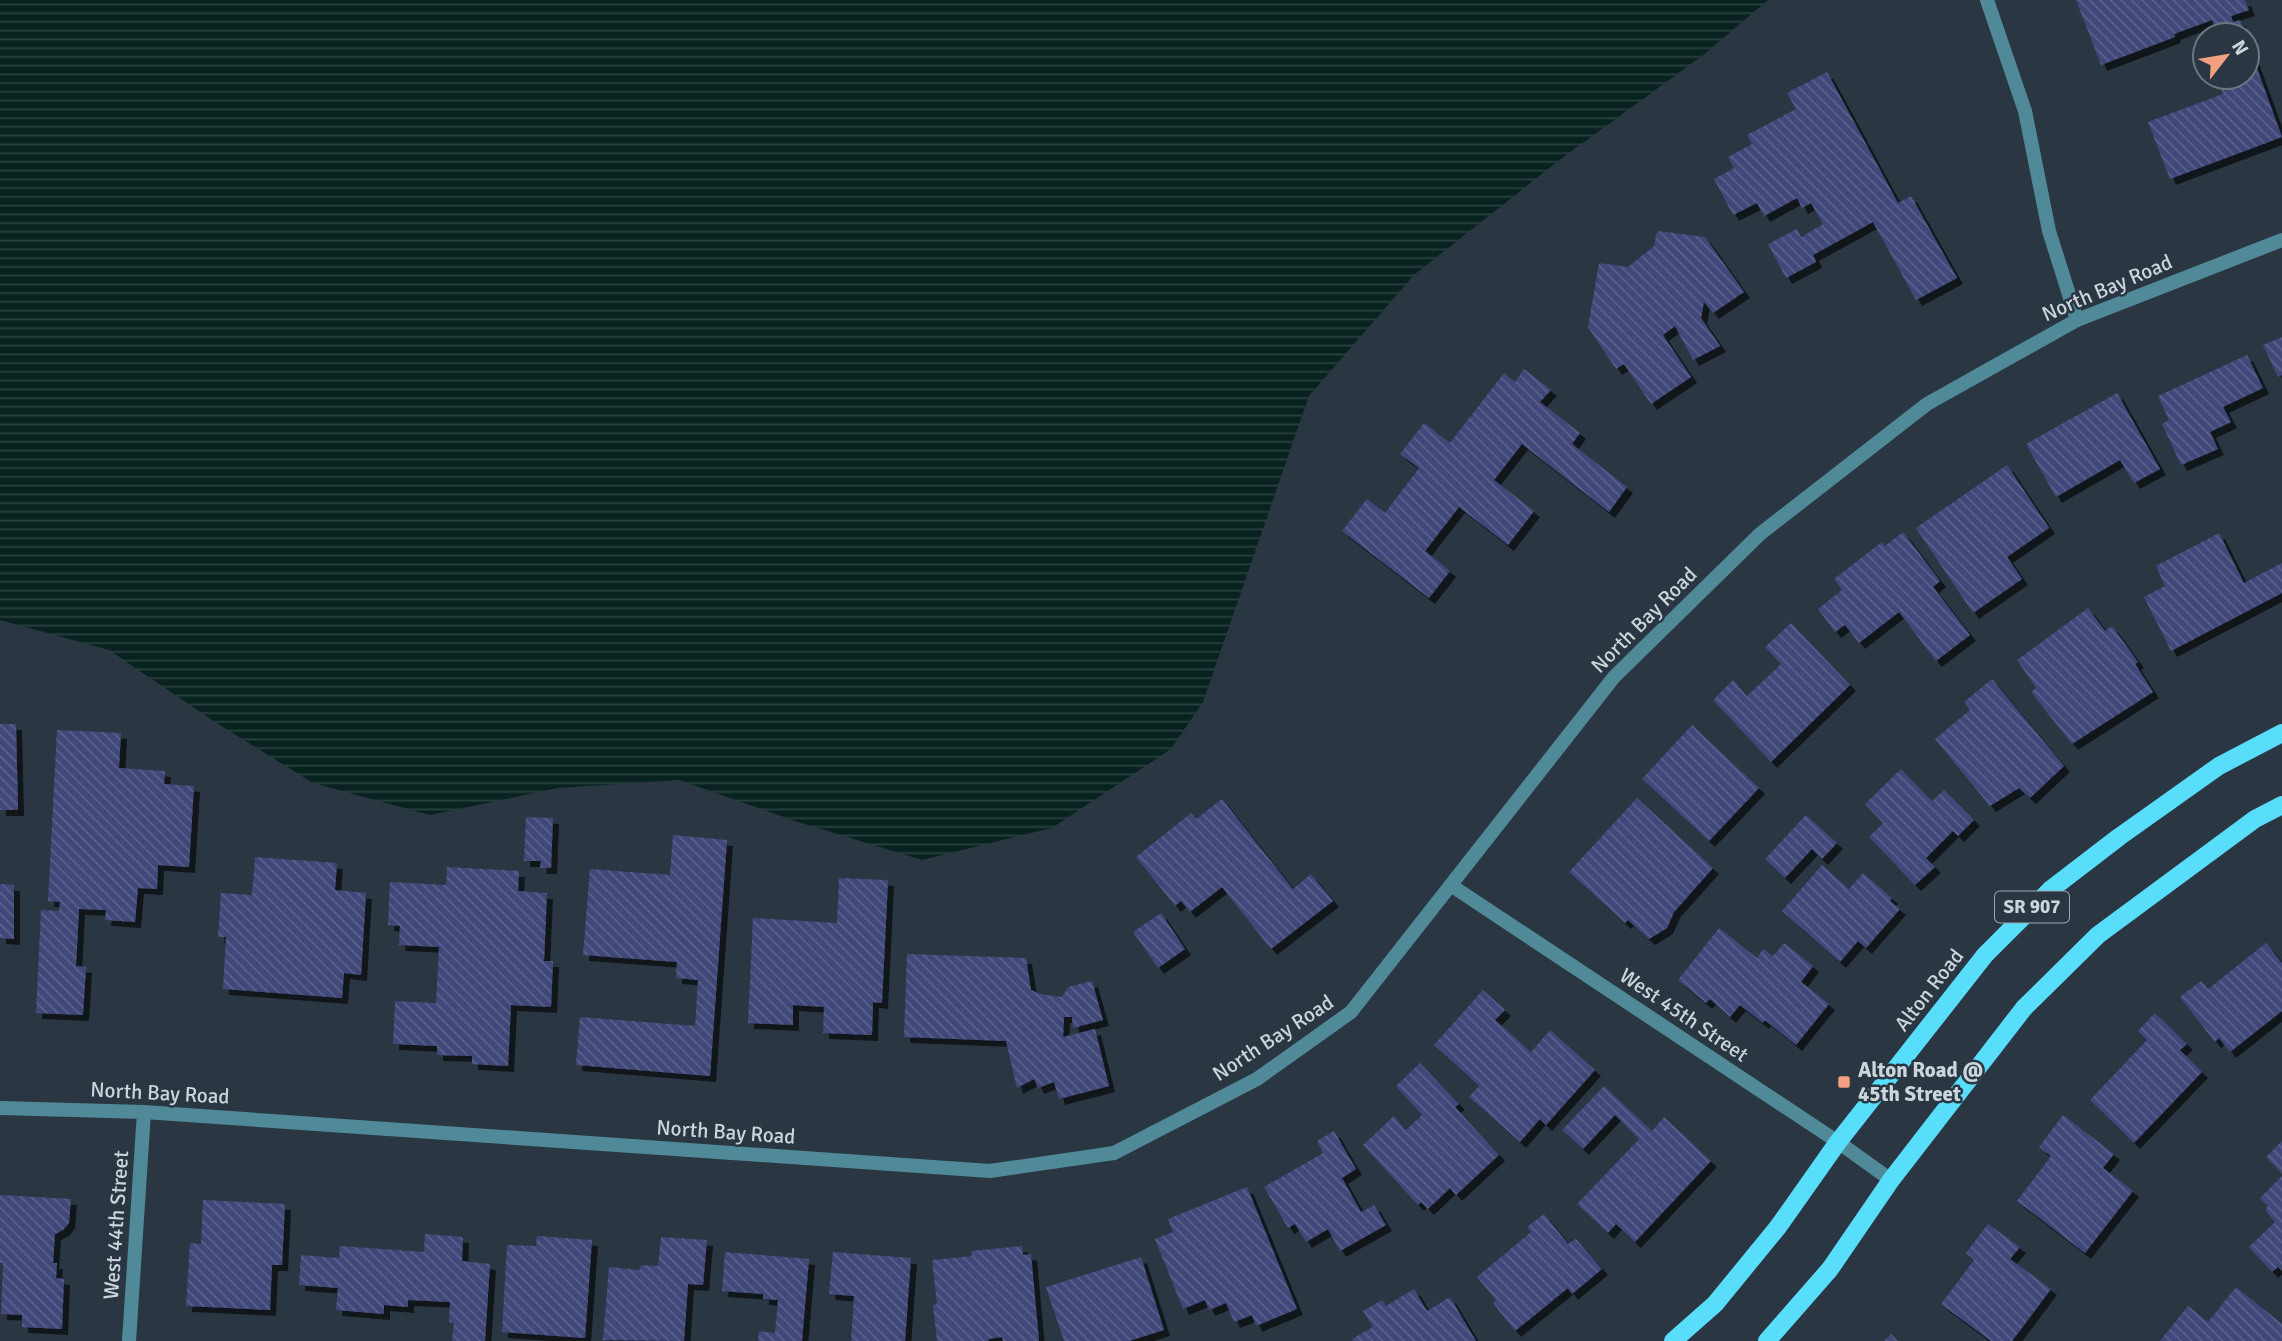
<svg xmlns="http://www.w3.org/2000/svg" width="2282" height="1341" font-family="Signika,sans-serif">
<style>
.water{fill:url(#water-rules)}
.building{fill:url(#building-back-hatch);filter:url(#shadow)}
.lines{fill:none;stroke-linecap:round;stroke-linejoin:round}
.lane{stroke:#508a98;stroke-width:14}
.street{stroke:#508a98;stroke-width:14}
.primary{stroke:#58ddfb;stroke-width:18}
.poi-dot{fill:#f39f82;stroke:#2a3743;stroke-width:2.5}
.labels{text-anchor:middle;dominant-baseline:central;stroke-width:5;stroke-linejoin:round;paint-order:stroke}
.shield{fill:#2a3743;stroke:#9ba6ae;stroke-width:2}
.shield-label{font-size:19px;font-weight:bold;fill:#ccd5dc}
.street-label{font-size:21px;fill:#ccd5dc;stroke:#2a3743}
.poi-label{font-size:21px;font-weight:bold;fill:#ccd5dc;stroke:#2a3743;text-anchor:start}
</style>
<defs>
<pattern id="water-rules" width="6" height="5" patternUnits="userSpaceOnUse" patternTransform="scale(1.75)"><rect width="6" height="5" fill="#07221f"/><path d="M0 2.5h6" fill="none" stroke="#2a413f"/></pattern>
<pattern id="building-back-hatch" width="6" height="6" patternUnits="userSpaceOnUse" patternTransform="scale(1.75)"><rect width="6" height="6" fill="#414779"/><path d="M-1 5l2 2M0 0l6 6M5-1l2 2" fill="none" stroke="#5b618b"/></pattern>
<filter id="shadow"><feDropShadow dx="6" dy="6" stdDeviation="0" flood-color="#0009"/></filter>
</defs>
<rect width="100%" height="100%" fill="#2a3743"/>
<!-- water -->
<path class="water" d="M0,0H1768L1702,56L1562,158L1414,275L1309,396L1203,702L1171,749L1052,828L922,860L795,821L679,780L558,788L430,815L313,783L212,720L109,650L0,620Z"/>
<!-- building -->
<path class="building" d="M2076,0H2245L2249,10L2231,16L2233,22L2240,20L2245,35H2209L2217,32L2212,20L2174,34L2175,37L2101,65Z
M2247,41L2282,137L2170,179L2148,122L2223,94L2217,77H2247Z
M1827,72L1898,203L1911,196L1957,278L1916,300L1873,222L1813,255L1816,262L1786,278L1768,244L1797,229L1801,237L1823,224L1811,203L1802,208L1797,198L1764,216L1757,203L1733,215L1714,179L1734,168L1728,157L1752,144L1747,135L1796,109L1787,93Z
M1657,231L1705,237L1744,292L1713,313L1704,302L1701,318L1720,346L1693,360L1675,326L1663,335L1691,377L1651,404L1624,364L1616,369L1588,327L1599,263L1628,267L1654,246Z
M2282,337V375L2278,377L2263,345Z
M2247,355L2263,388L2223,407L2231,422L2210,432L2218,449L2181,465L2162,424L2169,420L2158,396Z
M1524,369L1551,390L1540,402L1580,433L1572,444L1627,487L1609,512L1522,444L1494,480L1534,511L1508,545L1459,507L1425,551L1450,571L1429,598L1342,531L1367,499L1385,513L1419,468L1400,454L1424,423L1450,443L1504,373L1515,382Z
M2117,393L2160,469L2134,483L2120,460L2056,497L2026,444Z
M2007,465L2049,528L2007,557L2022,579L1973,613L1916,528Z
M1903,532L1940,581L1933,587L1970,635L1936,661L1899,612L1859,643L1845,625L1835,632L1818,609L1842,590L1834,579L1882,542L1885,546Z
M2219,533L2244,583L2282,563V593L2171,651L2144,597L2165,586L2156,566Z
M2088,608L2105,631L2112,626L2138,662L2135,664L2153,692L2072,744L2031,692L2036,688L2017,660Z
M1791,623L1850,685L1771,762L1713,700L1733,680L1747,696L1781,664L1765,647Z
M1992,679L2064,766L2030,798L2019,788L1990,806L1935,739L1970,710L1964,702Z
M0,724H16L18,810H0Z
M1692,725L1759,788L1709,841L1642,779Z
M57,730L121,733L119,768L165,771L164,784L194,786L189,867L158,865L157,889L138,888L135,922L105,920L106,910L79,909L76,966L86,967L83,1015L36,1013L41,910L59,911L60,902L48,901Z
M1901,769L1932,801L1944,790L1974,820L1958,836L1953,831L1926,858L1935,867L1915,885L1869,837L1883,823L1865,804Z
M1637,798L1713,868L1674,912L1667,928L1649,939L1628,920L1625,923L1569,872Z
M1222,799L1293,889L1311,874L1333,901L1271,949L1222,887L1190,912L1181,901L1175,906L1136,857L1191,813L1196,819Z
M1806,815L1837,843L1822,859L1812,849L1785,878L1765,859Z
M526,817L553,818L551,868H540L541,861H524Z
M673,835L727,840L710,1076L576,1065L580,1017L695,1026L698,980L676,978L677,962L583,955L590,869L670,875Z
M255,857L337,863L335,890L366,893L361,975L344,973L342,998L223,989L226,937H218L221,893L252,895Z
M1822,865L1849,889L1863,873L1892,898L1890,901L1900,909L1866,948L1858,941L1840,962L1782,911Z
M447,867L519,871L518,891L547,893L544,961H553L551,1007L511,1005L508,1066L472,1064V1056L437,1055V1046L393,1044L395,1001L436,1003L439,947L399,945L400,926L388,925L390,882L446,885Z
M839,878L888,880L882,1003L873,1002L872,1035L823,1033L824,1007L793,1005V1025L748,1023L753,918L837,923Z
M0,884L14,885V939L0,938Z
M1161,913L1185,949L1158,968L1133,932Z
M1719,928L1757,958L1763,949L1773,956L1784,943L1813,966L1801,982L1829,1004L1796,1045L1765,1020L1763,1023L1740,1005L1730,1017L1710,999L1706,1003L1678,980Z
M2266,943L2282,963V1011L2230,1052L2219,1038L2215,1042L2180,997L2201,981L2208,989Z
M907,954L1026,958L1031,990L1040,994L1062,997L1068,987L1092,981L1103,1020L1073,1028L1072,1017H1064L1063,1037L1095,1029L1109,1086L1059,1099L1054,1082L1038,1088L1034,1079L1017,1088L1006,1041L904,1037Z
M1483,990L1505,1010L1495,1020L1531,1052L1550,1030L1595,1070L1546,1125L1540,1119L1520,1142L1469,1097L1479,1086L1434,1045Z
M2155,1013L2187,1044L2180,1050L2202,1072L2134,1143L2090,1100L2147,1040L2138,1031Z
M1420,1063L1459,1104L1455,1107L1499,1155L1456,1195L1450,1188L1428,1209L1421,1202L1418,1205L1363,1145L1394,1116L1406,1130L1422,1115L1396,1086Z
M1604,1086L1652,1131L1664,1117L1711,1161L1635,1242L1616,1224L1608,1233L1577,1204L1639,1139L1615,1115L1583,1149L1562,1130Z
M2063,1115L2114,1154L2103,1168L2133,1191L2085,1253L2017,1201L2051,1156L2039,1147Z
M1334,1131L1356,1169L1342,1178L1361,1212L1374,1205L1386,1225L1340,1251L1328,1229L1306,1242L1295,1224L1288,1228L1264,1187L1323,1153L1317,1141Z
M2282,1141V1174L2266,1157Z
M2282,1176V1271L2278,1267L2272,1272L2249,1247L2275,1222L2265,1210L2268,1206L2260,1198Z
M1247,1187L1297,1309L1256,1326L1252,1315L1234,1322L1226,1303L1209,1310L1205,1300L1183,1309L1155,1239L1173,1232L1168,1219Z
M0,1195L71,1199L69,1223L63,1230L55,1234L53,1263H57L56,1278L64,1279L62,1329L22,1327V1315L1,1314L3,1263H0Z
M203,1200L285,1204L282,1265H272L270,1310L186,1306L190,1243L201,1244Z
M1544,1214L1568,1244L1576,1239L1602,1269L1572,1294L1568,1288L1515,1331L1493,1303L1496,1300L1477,1277L1531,1232L1527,1227Z
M1988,1224L2020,1247L2010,1259L2051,1289L2012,1341H1991L1941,1304L1974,1260L1966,1253Z
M425,1234L463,1237L462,1261L490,1264L485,1341H452L454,1323L449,1322L450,1302L408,1300V1307L384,1305V1314L336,1310L338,1288L299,1285L301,1255L339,1258L340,1246L424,1252Z
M537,1236L592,1240L585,1338L502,1332L507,1245L536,1246Z
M661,1237L707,1240L703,1285L688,1284L684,1341L603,1340L609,1267L640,1270L641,1265L658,1266Z
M1022,1246L1023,1255L1031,1254L1039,1341H1003L1002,1337L989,1339L988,1341H937L933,1305L937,1304L932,1260L972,1256L971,1251Z
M725,1252L809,1259L802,1341H758L759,1331L775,1333L778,1300L763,1299V1294L722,1291Z
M833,1252L911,1258L905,1341H851L854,1296L829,1294Z
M1141,1257L1164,1330L1129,1341H1064L1046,1287Z
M2236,1287L2282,1324V1341H2160L2188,1306L2208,1322Z
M1414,1289L1427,1311L1450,1297L1476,1341H1353L1352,1339L1373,1327L1363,1311L1382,1300L1386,1306Z
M1891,1334L1898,1341H1884Z"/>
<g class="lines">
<!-- lane -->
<path class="lane" d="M1987,0L2025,111L2049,231L2077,320"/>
<!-- street -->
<path class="street" d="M1452,886L1838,1142L1891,1180
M0,1108L144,1112L990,1171L1114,1153L1257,1079L1351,1012L1614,677L1760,534L1927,404L2077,320L2282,240
M129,1341L144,1112"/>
<!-- primary -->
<path class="primary" d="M1673,1341L1715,1304L1778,1227L1838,1142L1985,955L2050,890L2119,837L2219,766L2282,733
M1767,1341L1830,1269L1891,1180L2024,1008L2098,935L2255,819L2282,805"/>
</g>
<!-- markers -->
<rect class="poi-dot" x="1837" y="1075" width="14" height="14" rx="3.5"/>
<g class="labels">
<!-- shield labels -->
<rect class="shield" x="1995" y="891.5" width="74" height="31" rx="5"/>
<g class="shield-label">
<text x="2032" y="907">SR 907</text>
</g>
<!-- street labels -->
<g class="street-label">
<text transform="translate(2107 288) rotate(-23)">North Bay Road</text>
<text transform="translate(1644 620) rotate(-45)">North Bay Road</text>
<text transform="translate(1929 990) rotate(-52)">Alton Road</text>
<text transform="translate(1684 1015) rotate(34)">West 45th Street</text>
<text transform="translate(1273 1038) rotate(-33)">North Bay Road</text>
<text transform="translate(160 1093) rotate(3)">North Bay Road</text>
<text transform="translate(726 1132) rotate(4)">North Bay Road</text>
<text transform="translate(116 1225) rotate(-86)">West 44th Street</text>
</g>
<!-- poi labels -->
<g class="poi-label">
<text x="1858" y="1070">Alton Road @<tspan x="1858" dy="24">45th Street</tspan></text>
</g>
</g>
<!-- north arrow -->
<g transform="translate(2226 56) rotate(59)"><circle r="33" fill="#2a3743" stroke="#6b7680" stroke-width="2"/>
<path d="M0-5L12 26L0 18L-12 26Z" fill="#f39f82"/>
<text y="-10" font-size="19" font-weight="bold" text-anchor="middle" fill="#ccd5dc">N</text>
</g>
</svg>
